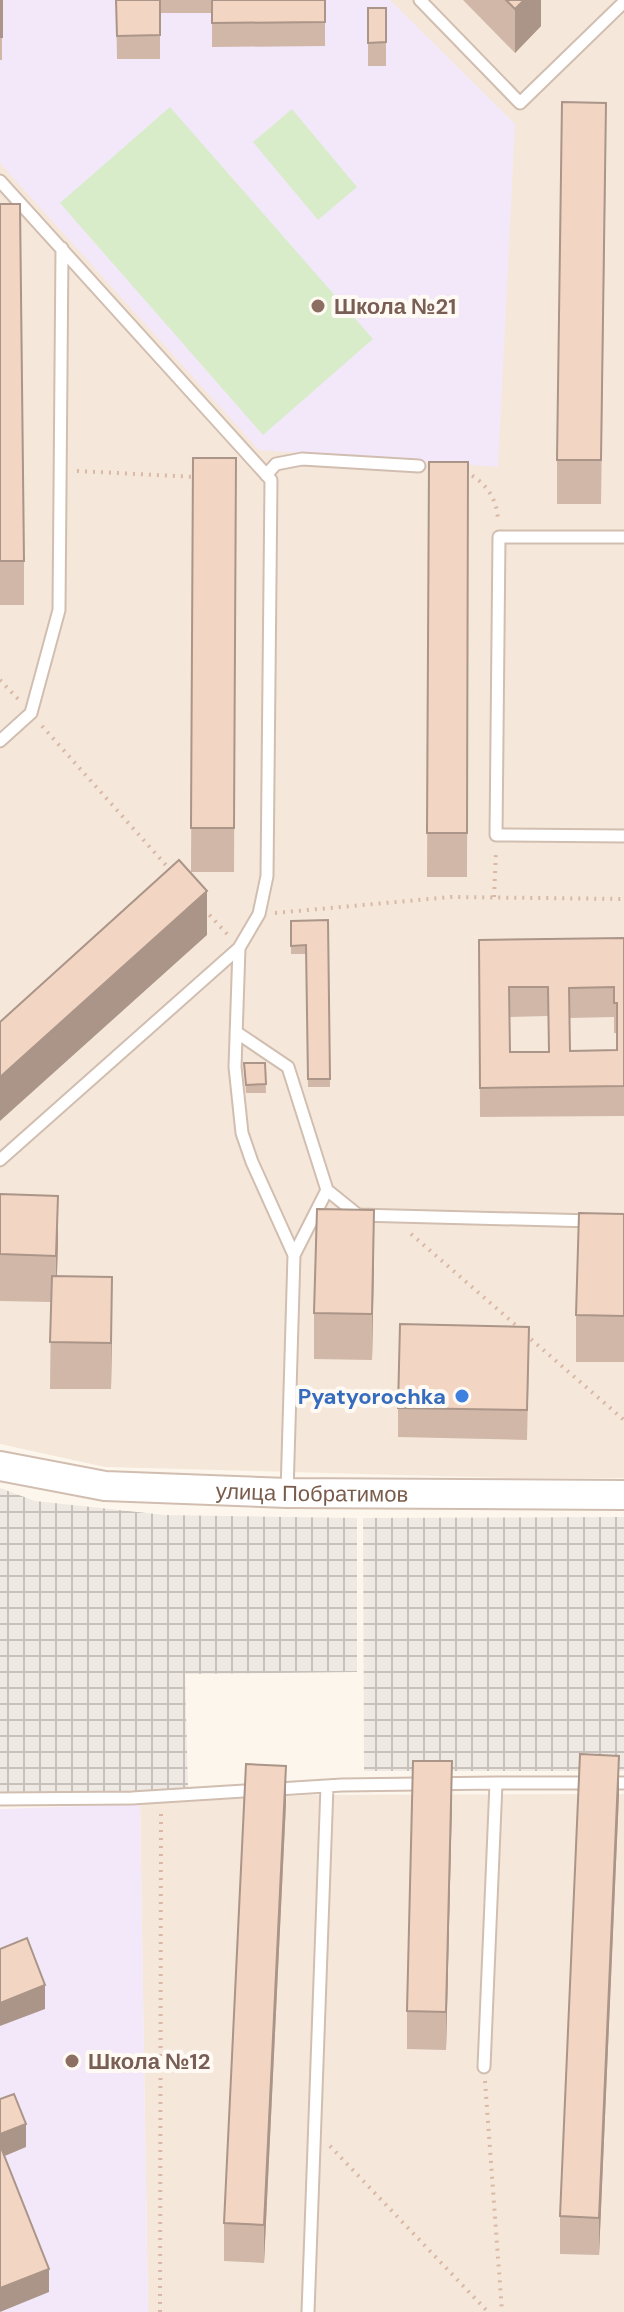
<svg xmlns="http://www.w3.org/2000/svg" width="624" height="2312" font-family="'DM Sans',sans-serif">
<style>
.residential{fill:#f5e8da}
.industrial{fill:url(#industrial-grid)}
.education{fill:#f3e8fa}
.grass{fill:#d8ecc9}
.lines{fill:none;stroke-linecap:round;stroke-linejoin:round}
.service-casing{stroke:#d1beb0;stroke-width:15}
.tertiary-casing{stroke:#d1beb0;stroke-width:32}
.path{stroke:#d9b8a5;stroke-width:4;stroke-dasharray:2 6;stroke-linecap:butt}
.service{stroke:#fff;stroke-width:11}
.tertiary{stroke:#fff;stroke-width:28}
.wall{fill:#d1b7a8;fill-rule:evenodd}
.shaded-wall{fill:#aa9588}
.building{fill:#f3d5c3;stroke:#aa9588;stroke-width:2;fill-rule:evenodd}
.education-dot{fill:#8d6e63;stroke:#fffaf3;stroke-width:3}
.shop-dot{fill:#3f7fe0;stroke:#fffaf3;stroke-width:3}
.labels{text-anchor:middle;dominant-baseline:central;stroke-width:8;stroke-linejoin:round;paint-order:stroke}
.education-label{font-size:22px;font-weight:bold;fill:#785e54;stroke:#fffaf3;text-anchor:start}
.shop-label{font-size:22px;font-weight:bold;fill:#366cbe;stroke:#fffaf3;text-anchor:end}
.street-label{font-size:22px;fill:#7a5c4d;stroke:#fffaf3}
</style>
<defs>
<pattern id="industrial-grid" width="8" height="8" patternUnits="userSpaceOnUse" patternTransform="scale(2)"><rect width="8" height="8" fill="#efe9e4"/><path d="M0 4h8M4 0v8" fill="none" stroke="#c7c0bb"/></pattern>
</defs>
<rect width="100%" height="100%" fill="#fdf6ec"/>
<!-- residential -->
<path class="residential" d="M0,0H624V1478H513L105,1467L0,1444Z
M624,1794V2312H148L140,1804L307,1795Z"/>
<!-- industrial -->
<path class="industrial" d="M0,1488L35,1501L165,1515L357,1518V1672L185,1674L188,1788L113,1792H0Z
M624,1517V1771H364L363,1518Z"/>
<!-- education -->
<path class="education" d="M0,0H390L515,124L498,467L259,450L0,163Z
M140,1804L148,2312H0V1809Z"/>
<!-- grass -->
<path class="grass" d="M170,107L373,339L263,435L60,203Z
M292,109L357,187L318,220L253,142Z"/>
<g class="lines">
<defs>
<path id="service" d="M420,0L520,103L624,2
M0,181L271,480L267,876L259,914L239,948L0,1160
M266,475L276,464L302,459L419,466
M624,537H499L496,835L624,836
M0,741L31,713L59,610L62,248
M236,1032L288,1067L327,1190L294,1255L252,1162L242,1133L235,1067L239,948
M327,1190L358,1215L593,1221
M287,1493L294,1255
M0,1799L132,1798L342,1785L496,1783H624
M484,2067L496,1783
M308,2312L327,1786"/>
<g id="tertiary">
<path id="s1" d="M0,1466L105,1486L287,1493L624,1495"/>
</g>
</defs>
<!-- service casing -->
<use href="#service" class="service-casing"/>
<!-- tertiary casing -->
<use href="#tertiary" class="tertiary-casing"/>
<!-- path -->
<path class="path" d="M77,471L196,477
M465,472C485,481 497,498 498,520
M0,680L18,699
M42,726L172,872
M494,897L496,852
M204,909L228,935
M275,913L451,897L624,899
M411,1234L519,1328
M525,1334L624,1420
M485,2081L502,2312
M330,2146L488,2312
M160,2312L161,1814"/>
<!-- service -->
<use href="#service" class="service"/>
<!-- tertiary -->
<use href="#tertiary" class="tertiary"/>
</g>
<!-- wall -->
<path class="wall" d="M0,0H2V60H0Z
M116,0H325V46L212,47V13H160V59H117Z
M463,0H541V26L515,53Z
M368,8H386V66H368Z
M606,147L601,504H557V460Z
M0,204L24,561V605H0Z
M193,458H236L234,872H191Z
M429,462H468L467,877H427Z
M328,920L330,1087H308L306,954H291V921Z
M624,938V1116L480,1117L479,940ZM548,1016L549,1052H510L509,1017ZM614,1017V1033H617V1050L570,1051V1018Z
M244,1063H265L266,1093H246Z
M0,1194L58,1242L57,1276L112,1323L111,1389H50L51,1302L0,1301Z
M624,1214V1362H576V1315Z
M374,1256L372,1360L314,1359V1313Z
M529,1357L527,1440L398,1437V1408Z
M619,1794L599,2255L560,2254V2216Z
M452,1799L446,2050L407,2049V2011Z
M286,1803L264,2263L224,2261V2223Z"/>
<!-- shaded-wall -->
<path class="shaded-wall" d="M524,0H541V26L515,53V9Z
M207,891V935L0,1121V1077Z
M58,1196V1242L56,1302V1256Z
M374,1210V1256L372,1360V1314Z
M112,1277V1323L111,1389V1343Z
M619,1756V1794L599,2255V2218Z
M452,1761V1799L446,2050V2012Z
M286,1766V1803L264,2263V2225Z
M45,1985V2009L0,2026V2003Z
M26,2124V2147L0,2158V2134Z
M49,2269V2292L0,2312V2288Z"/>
<!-- building -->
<path class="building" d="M0,0H2V37H0Z
M116,0H160V35L117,36Z
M212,0H325V22L212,23Z
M506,0H524L515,9Z
M368,8H386V42L368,43Z
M562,102L606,103L601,460H557Z
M0,204H20L24,561H0Z
M193,458H236L234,828H191Z
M429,462H468L467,833H427Z
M179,860L207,891L0,1077V1022Z
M328,920L330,1079H308L306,945L291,946V921Z
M624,938V1086L480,1088L479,940ZM509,987H548L549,1052H510ZM614,987V1003H617V1050L570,1051L569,988Z
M244,1063H265L266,1084L246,1085Z
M0,1194L58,1196L56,1256L0,1254Z
M317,1209L374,1210L372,1314L314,1313Z
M579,1213L624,1214V1316L576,1315Z
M52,1276L112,1277L111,1343L50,1342Z
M400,1324L529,1327L527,1410L398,1408Z
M580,1754L619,1756L599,2218L560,2216Z
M413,1761H452L446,2012L407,2011Z
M246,1764L286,1766L264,2225L224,2223Z
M27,1938L45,1985L0,2003V1949Z
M14,2094L26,2124L0,2134V2099Z
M0,2145L49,2269L0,2288Z"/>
<!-- markers -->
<g class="education-dot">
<circle cx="318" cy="306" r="8"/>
<circle cx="72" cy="2061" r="8"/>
</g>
<circle class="shop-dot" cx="462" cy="1396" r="8"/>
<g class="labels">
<!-- education labels -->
<g class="education-label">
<text x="334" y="306">Школа №21</text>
<text x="88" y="2061">Школа №12</text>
</g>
<!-- shop labels -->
<g class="shop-label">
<text x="446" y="1396">Pyatyorochka</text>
</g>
<!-- street labels -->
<g class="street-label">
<text stroke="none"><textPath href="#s1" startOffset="314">улица Побратимов</textPath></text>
</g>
</g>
</svg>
